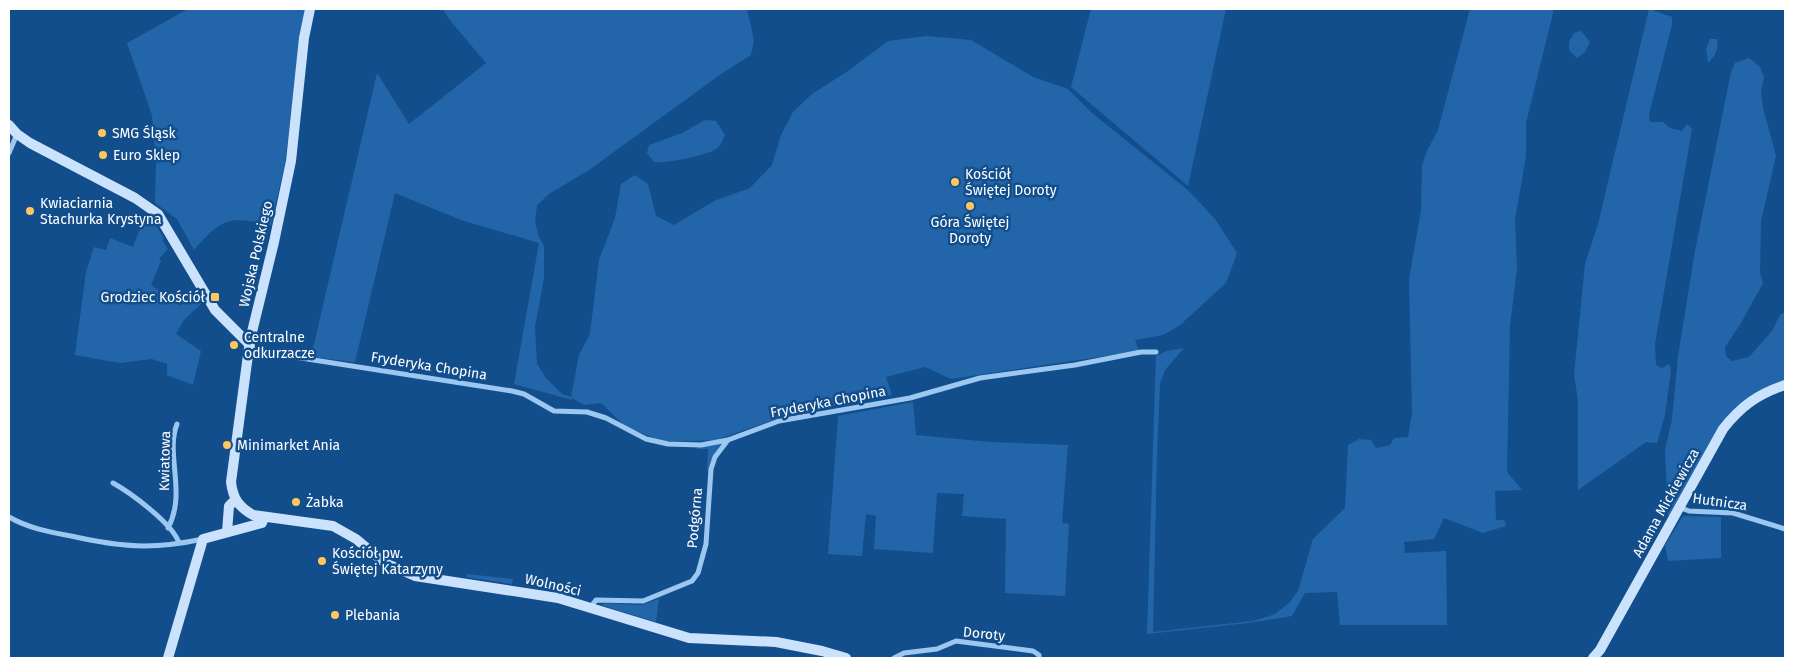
<svg xmlns="http://www.w3.org/2000/svg" width="1794" height="667" font-family="'Fira Sans',sans-serif">
<style>
.green{fill:#2266a9}
.lines{fill:none;stroke-linecap:round;stroke-linejoin:round}
.street{stroke:#9cc7f1;stroke-width:5}
.secondary{stroke:#cae2fb;stroke-width:10}
.poi-dot{fill:#ffc75c;stroke:#134e8c;stroke-width:2}
.labels{text-anchor:middle;dominant-baseline:central;stroke-width:5;stroke-linejoin:round;paint-order:stroke}
.poi-label{font-size:14px;fill:#fff;stroke:#134e8c;text-anchor:start}
.street-label{font-size:14px;fill:#fff;stroke:#134e8c}
</style>
<rect width="100%" height="100%" fill="#134e8c"/>
<!-- green -->
<path class="green" d="M188,9H307L302,22L285,163L271,225C229,217 224,216 194,250L177,219L155,203L156,162L152,115L127,43Z
M443,9H747L754,40L751,55L721,74L589,170L549,194L537,205L535,222L539,237L544,246V278L535,327L537,364L546,378L562,394L571,397L579,355L590,334L599,260L615,218L621,184L635,175L648,184L656,216L674,225L714,201L750,188L772,165L781,135L793,112L812,94L848,71L888,41L926,36L971,40L1033,77L1068,89L1092,113L1189,191L1215,219L1237,253L1226,283L1179,326L1163,335L1135,340L1139,351L951,379L925,367L886,377L892,395L791,414L716,440L663,442L625,426L601,403L584,405L572,398V400L514,384L539,243L461,220L395,193L355,362L311,357L377,73L409,124L486,63L449,19Z
M1091,9H1226L1188,186L1071,87Z
M1470,9H1554L1526,123V156L1515,220L1517,268L1510,326L1507,472L1522,490L1495,491L1496,520H1504L1506,526L1483,533L1444,518L1434,539L1404,542L1405,553L1446,551L1447,625H1340L1337,592L1305,593L1292,616L1248,623L1147,634L1156,356L1167,351L1184,348L1165,370L1160,384L1157,454L1153,632L1253,621L1275,614L1289,603L1298,591L1313,539L1345,508L1348,445L1359,439L1371,440L1376,448L1390,445L1394,438L1408,437L1412,413L1409,279L1421,210L1422,166L1427,151L1438,130Z
M1649,9L1672,17V25L1649,114L1650,122H1663L1670,128L1682,131L1687,124L1692,129L1655,344L1656,365L1662,368L1669,364L1671,370L1665,415L1657,443L1646,442L1578,490V400L1574,375L1585,264L1598,224Z
M1581,31L1590,42L1585,52L1577,58L1569,50V42L1574,33Z
M1710,39H1717C1719,49 1715,56 1708,63L1706,49Z
M1749,58L1760,67L1764,77L1761,91L1763,108L1776,156L1761,221L1760,273L1763,283L1741,323L1725,347L1726,356L1732,361L1749,357L1772,331L1780,315L1785,312V380L1754,394L1735,409L1672,515L1668,516L1665,450L1672,419L1678,356L1695,251L1731,72L1735,63Z
M705,120L716,121L725,135C723,140 721,145 716,149C708,155 665,164 654,162L647,153L649,145L682,133Z
M145,216C154,221 159,229 164,239L162,240L168,249L159,259L161,261L151,285L180,306L195,290L202,303L184,320L176,334L201,351L193,385L167,375V364L152,359L120,363L75,355L86,272L94,247L106,250L110,238L133,247Z
M913,402L916,435L990,442L1068,445L1062,523L1069,524L1065,596L1005,593L1006,519L962,516L964,494L937,493L933,553L874,549L876,516L866,514L862,556L828,554L838,416Z
M723,443L711,460L707,472L708,449H697V447Z
M1683,516L1721,517V558L1668,561L1665,545Z
M467,574L513,579L512,584L466,577Z
M659,599L656,622L601,605L605,603L641,605Z"/>
<g class="lines">
<!-- street -->
<path class="street" d="M9,153L17,134
M250,345L254,350L269,353L512,391L524,394L554,411L587,412L606,418L646,439L668,444L701,445L728,440L779,421L910,398L980,378L1075,365L1141,352H1156
M113,483C131,493 173,524 179,543
M1679,507L1689,511L1733,513L1785,529
M9,517C28,528 49,532 71,536C121,547 152,550 203,539
M168,528C187,493 165,454 177,424
M590,608L596,600L643,601L692,581L698,573L706,544L711,469L715,457L728,440
M894,658L904,653L937,649L956,641L1033,651L1039,655V658"/>
<!-- secondary -->
<path class="secondary" d="M310,9L304,38L291,161L274,242L250,340L231,482C233,499 239,507 253,515L333,526L356,539L385,563L415,576L558,598L689,638L776,642L822,651L846,658
M9,125L17,134L30,143L135,198L158,214L215,310L250,345
M227,532L229,506L235,500
M168,658L203,539L262,523L264,517
M1593,658L1600,650L1723,429C1741,406 1758,394 1785,385"/>
</g>
<!-- markers -->
<g class="poi-dot">
<circle cx="102" cy="133" r="5"/>
<circle cx="103" cy="155" r="5"/>
<circle cx="955" cy="182" r="5"/>
<circle cx="970" cy="206" r="5"/>
<circle cx="30" cy="211" r="5"/>
<rect x="210" y="292" width="10" height="10" rx="2.5"/>
<circle cx="234" cy="345" r="5"/>
<circle cx="227" cy="445" r="5"/>
<circle cx="296" cy="502" r="5"/>
<circle cx="322" cy="561" r="5"/>
<circle cx="335" cy="615" r="5"/>
</g>
<g class="labels">
<!-- poi labels -->
<g class="poi-label">
<text x="112" y="133">SMG Śląsk</text>
<text x="113" y="155">Euro Sklep</text>
<text x="965" y="174">Kościół<tspan x="965" dy="16">Świętej Doroty</tspan></text>
<text x="40" y="203">Kwiaciarnia<tspan x="40" dy="16">Stachurka Krystyna</tspan></text>
<text x="970" y="222" text-anchor="middle">Góra Świętej<tspan x="970" dy="16">Doroty</tspan></text>
<text x="205" y="297" text-anchor="end">Grodziec Kościół</text>
<text x="244" y="337">Centralne<tspan x="244" dy="16">odkurzacze</tspan></text>
<text x="237" y="445">Minimarket Ania</text>
<text x="306" y="502">Żabka</text>
<text x="332" y="553">Kościół pw.<tspan x="332" dy="16">Świętej Katarzyny</tspan></text>
<text x="345" y="615">Plebania</text>
</g>
<!-- street labels -->
<g class="street-label">
<text transform="translate(256 254) rotate(-77)">Wojska Polskiego</text>
<text transform="translate(429 366) rotate(9)">Fryderyka Chopina</text>
<text transform="translate(828 402) rotate(-11)">Fryderyka Chopina</text>
<text transform="translate(165 461) rotate(-89)">Kwiatowa</text>
<text transform="translate(1720 502) rotate(8)">Hutnicza</text>
<text transform="translate(1666 503) rotate(-61)">Adama Mickiewicza</text>
<text transform="translate(695 518) rotate(-85)">Podgórna</text>
<text transform="translate(553 585) rotate(13)">Wolności</text>
<text transform="translate(984 634) rotate(6)">Doroty</text>
</g>
</g>
<!-- border -->
<rect width="1794" height="667" fill="none" stroke="#ffffff" stroke-width="20"/>
</svg>
